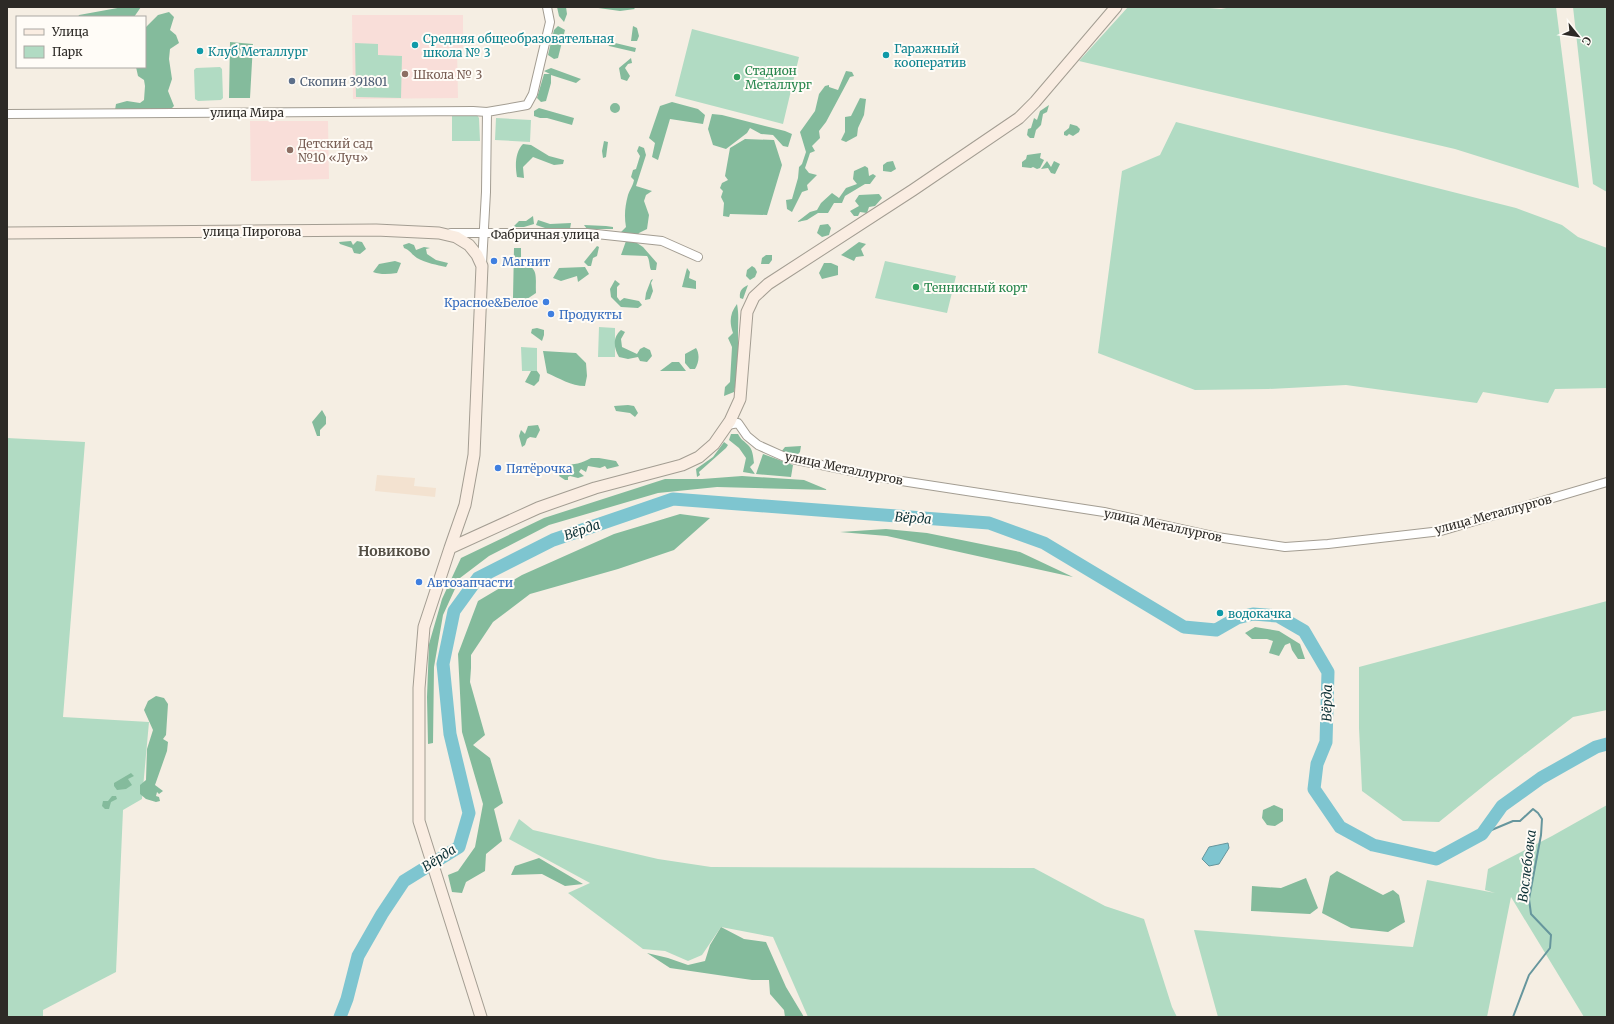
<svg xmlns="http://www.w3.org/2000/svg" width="1614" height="1024" font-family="Merriweather,serif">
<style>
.industrial{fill:#f3e2d0}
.education{fill:#f9ded9}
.green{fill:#b1dbc3}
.forest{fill:#84bb9c}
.water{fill:#7ec5d0;stroke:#66969d}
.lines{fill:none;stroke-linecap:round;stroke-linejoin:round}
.stream{stroke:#66969d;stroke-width:2}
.river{stroke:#7ec5d0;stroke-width:13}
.street-casing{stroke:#a39d92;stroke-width:10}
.secondary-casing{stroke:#a39d92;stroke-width:13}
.street{stroke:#fff;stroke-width:8}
.secondary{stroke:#faede2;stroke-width:11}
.culture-dot{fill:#0f9aa8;stroke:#fffcf7;stroke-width:1.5}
.education-dot{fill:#8d6e63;stroke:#fffcf7;stroke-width:1.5}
.leisure-dot{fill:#2e9e5b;stroke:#fffcf7;stroke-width:1.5}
.service-dot{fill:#5c6f8a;stroke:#fffcf7;stroke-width:1.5}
.shop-dot{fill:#3f7fe0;stroke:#fffcf7;stroke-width:1.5}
.labels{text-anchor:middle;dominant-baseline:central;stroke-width:4;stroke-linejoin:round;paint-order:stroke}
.culture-label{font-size:12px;fill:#0d838f;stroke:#fffcf7;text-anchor:start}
.leisure-label{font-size:12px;fill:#27864d;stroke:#fffcf7;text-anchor:start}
.education-label{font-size:12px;fill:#785e54;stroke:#fffcf7;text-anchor:start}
.service-label{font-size:12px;fill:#4e5e75;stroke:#fffcf7;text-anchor:start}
.street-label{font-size:12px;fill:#2d2a26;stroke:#fffcf7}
.shop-label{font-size:12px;fill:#366cbe;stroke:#fffcf7;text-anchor:start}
.water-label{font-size:13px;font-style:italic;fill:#0d3136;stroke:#fffcf7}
.quarter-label{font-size:14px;font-weight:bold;fill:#544f45;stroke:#fffcf7}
</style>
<rect width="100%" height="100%" fill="#f5eee3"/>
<!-- industrial -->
<path class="industrial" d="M377,475L415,478L414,486L436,488L435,497L375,491Z"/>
<!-- education -->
<path class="education" d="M352,15H463V48L457,49L458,98L353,99Z
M250,121H328L329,179L251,181Z"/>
<!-- green -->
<path class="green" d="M1128,7H1197L1221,9L1232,7H1556L1579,188L1455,149L1079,61Z
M1573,7H1607V192L1593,184Z
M692,29L799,57L783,124L675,96Z
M355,43L378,44V55L402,56L401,98L356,97Z
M220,67L222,69L223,98L221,100L198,101L195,99L194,70L196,68Z
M477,115L479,118L480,141H452V116Z
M496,118L531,120L530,142L495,140Z
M1176,122L1516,208L1562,225L1578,237L1607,248V388L1555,389L1548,403L1483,392L1477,403L1346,385L1268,389L1195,390L1098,353L1122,171L1160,155Z
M885,261L956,276L947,313L875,298Z
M599,327L615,328V357H598Z
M521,347L537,348V371H522Z
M7,438L85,442L63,717L149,722L142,799L123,810L116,972L43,1010V1017H7Z
M1607,601V710L1573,717L1491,780L1439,822L1403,821L1362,791L1359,728V667Z
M1607,805V1017H1584L1511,897L1487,1017H1218L1194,930L1413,947L1427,880L1495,893L1485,890L1488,869L1552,836Z
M519,819L533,830L658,859L711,867L1034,868L1105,906L1144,919L1172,1007L1177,1017H808L773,937L721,927L702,955L688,961L665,951L643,949L568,893L590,883L509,839Z"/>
<!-- forest -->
<path class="forest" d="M123,7H141L134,17H78L79,15Z
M557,7H566L567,14L564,22L559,16Z
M591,7H633L635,9L620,11Z
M169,12L174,17L170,30L176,35L179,43L170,49L169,59L172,79L168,91L174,106L171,109L115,110L116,104L127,101L140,103L144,100L145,86L144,80L138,76L136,67H145V28L158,15Z
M558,26L565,30L558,58L554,59L548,55L554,30Z
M633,26L637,28L639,36L637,41H631Z
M607,41L636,48L635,52L609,46Z
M230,42L253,44L250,98H229Z
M631,58L632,63L628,64L625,68L630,76L627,81L621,79L619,68Z
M551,68L581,79L576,83L551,75V83L546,101L541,102L537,98L544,74H550L544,71Z
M846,71L852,72L854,76L850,77L826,122L819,131L820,138L812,146L815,151L810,153L805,168L809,173L817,175L807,185L808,190L802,192L792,212L787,209L786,200L792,199L798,178L799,167L802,164L806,152L800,132L815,111L819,94L825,86L829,85V87L838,90Z
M860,98L866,99L864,115L858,128L857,136L846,142L841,140L845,132V117L851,116Z
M672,102L698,109L705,115L703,124L670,119L658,160L652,157L655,143L649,138L660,106Z
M610 108a5 5 0 1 1 10 0a5 5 0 1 1-10 0Z
M1049,105L1047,112L1043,114L1041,125L1036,130L1034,138H1030L1027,135L1028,129L1031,128L1034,118L1037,120L1040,111Z
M539,108L574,118L572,125L547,118H540L534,116V111Z
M712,114L722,115L785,131L792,134L788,147L783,146L773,135L761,134L750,128L747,133L726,149L713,145L708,129Z
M1070,124L1077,126L1080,129L1079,132L1073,136L1069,134L1067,136L1064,135V132L1069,128Z
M745,139L774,140L782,165L767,215L730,214L729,217L723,216L724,203L721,197L723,191L720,188L722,183L728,180L725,176L730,148Z
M604,141L608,142L606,157L603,158L602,151Z
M523,144L531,145L549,156L564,160L563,164L554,165L533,157L523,167L524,178L517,177C515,166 515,152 523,144Z
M639,146L644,148L646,155L636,186L652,191L646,195L644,201L649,215L647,229L639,233L634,241L643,247L657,263L656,270H651C649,266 650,260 647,256L621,255L626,241L621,232L626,227C624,216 625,206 628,195C630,189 633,186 634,180L631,177L633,170L636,169L640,156L637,151Z
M1041,153L1040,158L1044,160L1040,168L1037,169L1033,167L1031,168L1022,167V162L1026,159L1027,155Z
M893,161L896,169L891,172L883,171V165L887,162Z
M1047,161L1051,167L1054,161L1060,164L1055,174L1051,173L1048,168L1041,169Z
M865,166L868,168L869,176L873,174L876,176L870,184H865L845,196L842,203H834L828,213H818L807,220L797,222L810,212L817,210L821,203L832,193L839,198L846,188L857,184L853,179L854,171Z
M879,194L882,198L875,206L869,207L867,213L860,212L858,216H854L850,211L859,206L855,201L859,195Z
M533,216L534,224L524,227H513L519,221H526Z
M538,220L550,224L571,223L570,229H548L536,225Z
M828,224L831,228L829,235L822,237L817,233L820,225Z
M584,225L606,226L613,227V229H587Z
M351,241L353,245L357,241L362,242L366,249L360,254L354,253L352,248L340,244L339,242Z
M859,242L866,244L861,249L864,256L856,257L854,261L841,255Z
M409,243L414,245L416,250L424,247L430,248L426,249L427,254L436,260L448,263L446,267C437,265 426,263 417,258C412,255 410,250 404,248L403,245Z
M597,246L599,247L597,256L593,258L591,266H588L584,262Z
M514,248H521V263C540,267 535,277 536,293L527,299L513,298Z
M766,255H772V260L769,264H761L762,258Z
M395,261L401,263L397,273C389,274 381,275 373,272L379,264Z
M824,263H831L838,266V275L822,279L819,273Z
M752,266L755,268L757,272L755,277L750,280L746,276L747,270Z
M585,267L589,274L578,282L577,276L561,281L553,278L559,268Z
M687,268L690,272L689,278L696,281V289L682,287Z
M653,279L651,283L653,291L650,299L645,300L646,293L651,280Z
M615,280L620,284L617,287V297L620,301L624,298L639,301L642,305L638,308L621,307L611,297L610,289Z
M748,285L743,299L740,298C739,291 742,288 748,285Z
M737,304C739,314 738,322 738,332C738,353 739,372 734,392L724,396L725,387L730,382L732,347L728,338L733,333C729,322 730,313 737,304Z
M537,328L544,330V335L542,341L531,333L532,329Z
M621,330L625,332L621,339L622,347L637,354L640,349L644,347L650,350L652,356L647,362L640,361L638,357L628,359L619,357C614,348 612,338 621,330Z
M696,348C700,354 699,363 695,369H690L685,363V354Z
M543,351L576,353L586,363L587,376L585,386C571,386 559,378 547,373Z
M672,362H679L686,371H660Z
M531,371H537L540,375L539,381L534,386L525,382Z
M628,405L634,406L638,413L635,417L630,413L616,411L614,406Z
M322,410L326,417V424L320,430V436H317L312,422Z
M538,425L540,430L536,438L530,437L527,439L525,445L522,447L519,436L521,430L525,434L528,426Z
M731,434H738C742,441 742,439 747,444C753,449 753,456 754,463L750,467L755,474L743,472L746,458L739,448L729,440Z
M724,442L728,445L726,448L699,472L700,475L697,477L696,469L713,457Z
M801,446L800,452L795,457L781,452L785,447Z
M763,454L793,465L791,477L756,474Z
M591,458H599L616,461L619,466L607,469L605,466L600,468L588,466L586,472L581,469L579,472L584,476L578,478L570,476L568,477V480H565L559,476L564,465C574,465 582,463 591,458Z
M742,476L804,480L828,490L717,487L658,493L549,525L489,556L460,578L443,615L434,667L433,743L428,744L427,697L429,644L442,599L461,558L544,518L665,479H702Z
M680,514L710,518L674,550L618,569L530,594L493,622L471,655V668L470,682L485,735L473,745L490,758L503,803L494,809L502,841L486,854L485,871L466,882L462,893L452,892L448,875L458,871L475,847L483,804L462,732L458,654L478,601L522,575L614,534Z
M886,529L927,533L1020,552L1073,577L887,536L840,532Z
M1255,627L1279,631L1300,644L1305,659H1298L1292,650L1290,643L1285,645L1279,656L1269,653L1273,641L1267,639H1252L1245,633Z
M156,696L164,698L168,704L166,735L163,739L168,742L167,751L155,785L163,791L159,794L157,792L156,796L159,797L160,801L156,802L146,799L140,794V785L146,780L147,749L153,730L144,710L148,701Z
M131,773L134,776L128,779L132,785L126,789L117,790L114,786V783Z
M112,796H116L117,799L111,802L109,809H105L102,806L103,801H108Z
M1274,805L1283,809V821L1275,826L1267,825L1262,818L1263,810Z
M539,858L583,884L565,886L542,874L511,875L515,866Z
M1337,871L1383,895L1393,890L1399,895L1405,922L1388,932L1351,928L1322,913L1330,876Z
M1306,878L1318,908L1310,914L1251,911L1252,886L1281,888Z
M721,927L744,939L766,942L786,987L804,1017H785L784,1010L770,994L769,980H752L670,968L647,953L668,958L688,965L705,961L710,945Z"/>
<!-- water -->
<path class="water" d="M1228,843L1229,848L1219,864L1209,866L1202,859L1209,847Z"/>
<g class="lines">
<!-- stream -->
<path class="stream" d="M1482,834L1513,821H1520L1533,809L1538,813L1542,819L1541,835L1529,899L1531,914L1551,935L1550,948L1529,975L1513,1017"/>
<!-- river -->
<path class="river" d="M340,1017L347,999L358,956L382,914L404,881L459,847L469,813L450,734L443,664L454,611L478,578L553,540L673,499L989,523L1044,543L1184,627L1216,630L1237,618L1253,614L1278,616L1304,631L1328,672L1326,742L1317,764L1314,789L1340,827L1373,845L1436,859L1482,834L1502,806L1541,778L1596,747L1607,744"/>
<defs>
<path id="street" d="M7,114L473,111L487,112
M451,233H587L662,241L698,257
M482,264L486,192L487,112L527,105L533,94L550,22L547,7
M728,425L738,423L747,436L758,445L787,458L895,480L1104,512L1217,537L1285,547L1328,544L1441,531L1607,482"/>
<path id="secondary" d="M7,233L376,230L439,233L456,237L469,245L477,255L482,266L474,455L465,505L450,548
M481,1017L419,821V688L424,627L450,548L538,508L595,488L682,465L699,457L714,444L730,421L740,399L747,312L754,297L768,284L913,190L1019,118L1035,102L1116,7"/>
</defs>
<!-- street casing -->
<use href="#street" class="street-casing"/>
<!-- secondary casing -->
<use href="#secondary" class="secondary-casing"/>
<!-- street -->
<use href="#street" class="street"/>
<!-- secondary -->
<use href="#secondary" class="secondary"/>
</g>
<!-- markers -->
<g class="culture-dot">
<circle cx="415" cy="45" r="4"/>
<circle cx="200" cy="51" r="4"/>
<circle cx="886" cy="55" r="4"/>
<circle cx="1220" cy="613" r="4"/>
</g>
<g class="education-dot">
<circle cx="405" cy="74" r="4"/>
<circle cx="290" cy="150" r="4"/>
</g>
<g class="leisure-dot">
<circle cx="737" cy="77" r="4"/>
<circle cx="916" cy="287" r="4"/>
</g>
<circle class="service-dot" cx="292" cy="81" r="4"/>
<g class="shop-dot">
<circle cx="494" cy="261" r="4"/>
<circle cx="546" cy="302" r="4"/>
<circle cx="551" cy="314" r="4"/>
<circle cx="498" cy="468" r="4"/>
<circle cx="419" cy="582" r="4"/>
</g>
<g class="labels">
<!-- culture labels -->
<g class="culture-label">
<text x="423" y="38">Средняя общеобразовательная<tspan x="423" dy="14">школа № 3</tspan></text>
<text x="894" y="48">Гаражный<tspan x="894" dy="14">кооператив</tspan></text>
<text x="208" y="51">Клуб Металлург</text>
<text x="1228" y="613">водокачка</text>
</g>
<!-- leisure labels -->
<g class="leisure-label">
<text x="745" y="70">Стадион<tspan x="745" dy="14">Металлург</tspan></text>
<text x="924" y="287">Теннисный корт</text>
</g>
<!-- education labels -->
<g class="education-label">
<text x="413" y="74">Школа № 3</text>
<text x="298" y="143">Детский сад<tspan x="298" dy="14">№10 «Луч»</tspan></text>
</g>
<!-- service labels -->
<g class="service-label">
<text x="300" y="81">Скопин 391801</text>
</g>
<!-- street labels -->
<g class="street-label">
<text x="247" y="112">улица Мира</text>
<text x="252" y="231">улица Пирогова</text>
<text x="545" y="234">Фабричная улица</text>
<text transform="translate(844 468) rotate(12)">улица Металлургов</text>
<text transform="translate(1493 514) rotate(-15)">улица Металлургов</text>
<text transform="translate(1163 525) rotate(12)">улица Металлургов</text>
</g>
<!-- shop labels -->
<g class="shop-label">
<text x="502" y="261">Магнит</text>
<text x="538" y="302" text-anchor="end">Красное&amp;Белое</text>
<text x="559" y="314">Продукты</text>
<text x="506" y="468">Пятёрочка</text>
<text x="427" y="582">Автозапчасти</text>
</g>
<!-- water labels -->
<g class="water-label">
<text transform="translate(913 518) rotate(4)">Вёрда</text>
<text transform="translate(582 530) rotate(-19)">Вёрда</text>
<text transform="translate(1327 703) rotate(-89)">Вёрда</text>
<text transform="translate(439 858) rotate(-33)">Вёрда</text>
<text transform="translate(1527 866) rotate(-83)">Вослебовка</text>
</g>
<!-- quarter labels -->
<g class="quarter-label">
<text x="394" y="551">Новиково</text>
</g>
</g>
<!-- border -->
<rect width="1614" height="1024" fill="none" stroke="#2d2a26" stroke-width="16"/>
<!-- legend -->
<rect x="16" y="16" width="130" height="52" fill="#fffcf7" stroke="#aba8a3"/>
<rect x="24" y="29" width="20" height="6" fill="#faede2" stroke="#aba8a3"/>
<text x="52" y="36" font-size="12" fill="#2d2a26">Улица</text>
<rect x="24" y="46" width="20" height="12" fill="#b1dbc3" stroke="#aba8a3"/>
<text x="52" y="56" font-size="12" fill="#2d2a26">Парк</text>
<!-- north arrow -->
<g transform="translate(1578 36) rotate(120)" stroke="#fffcf7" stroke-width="3" paint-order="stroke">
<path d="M0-3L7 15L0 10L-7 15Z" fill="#2d2a26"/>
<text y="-6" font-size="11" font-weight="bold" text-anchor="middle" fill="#2d2a26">С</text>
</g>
</svg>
